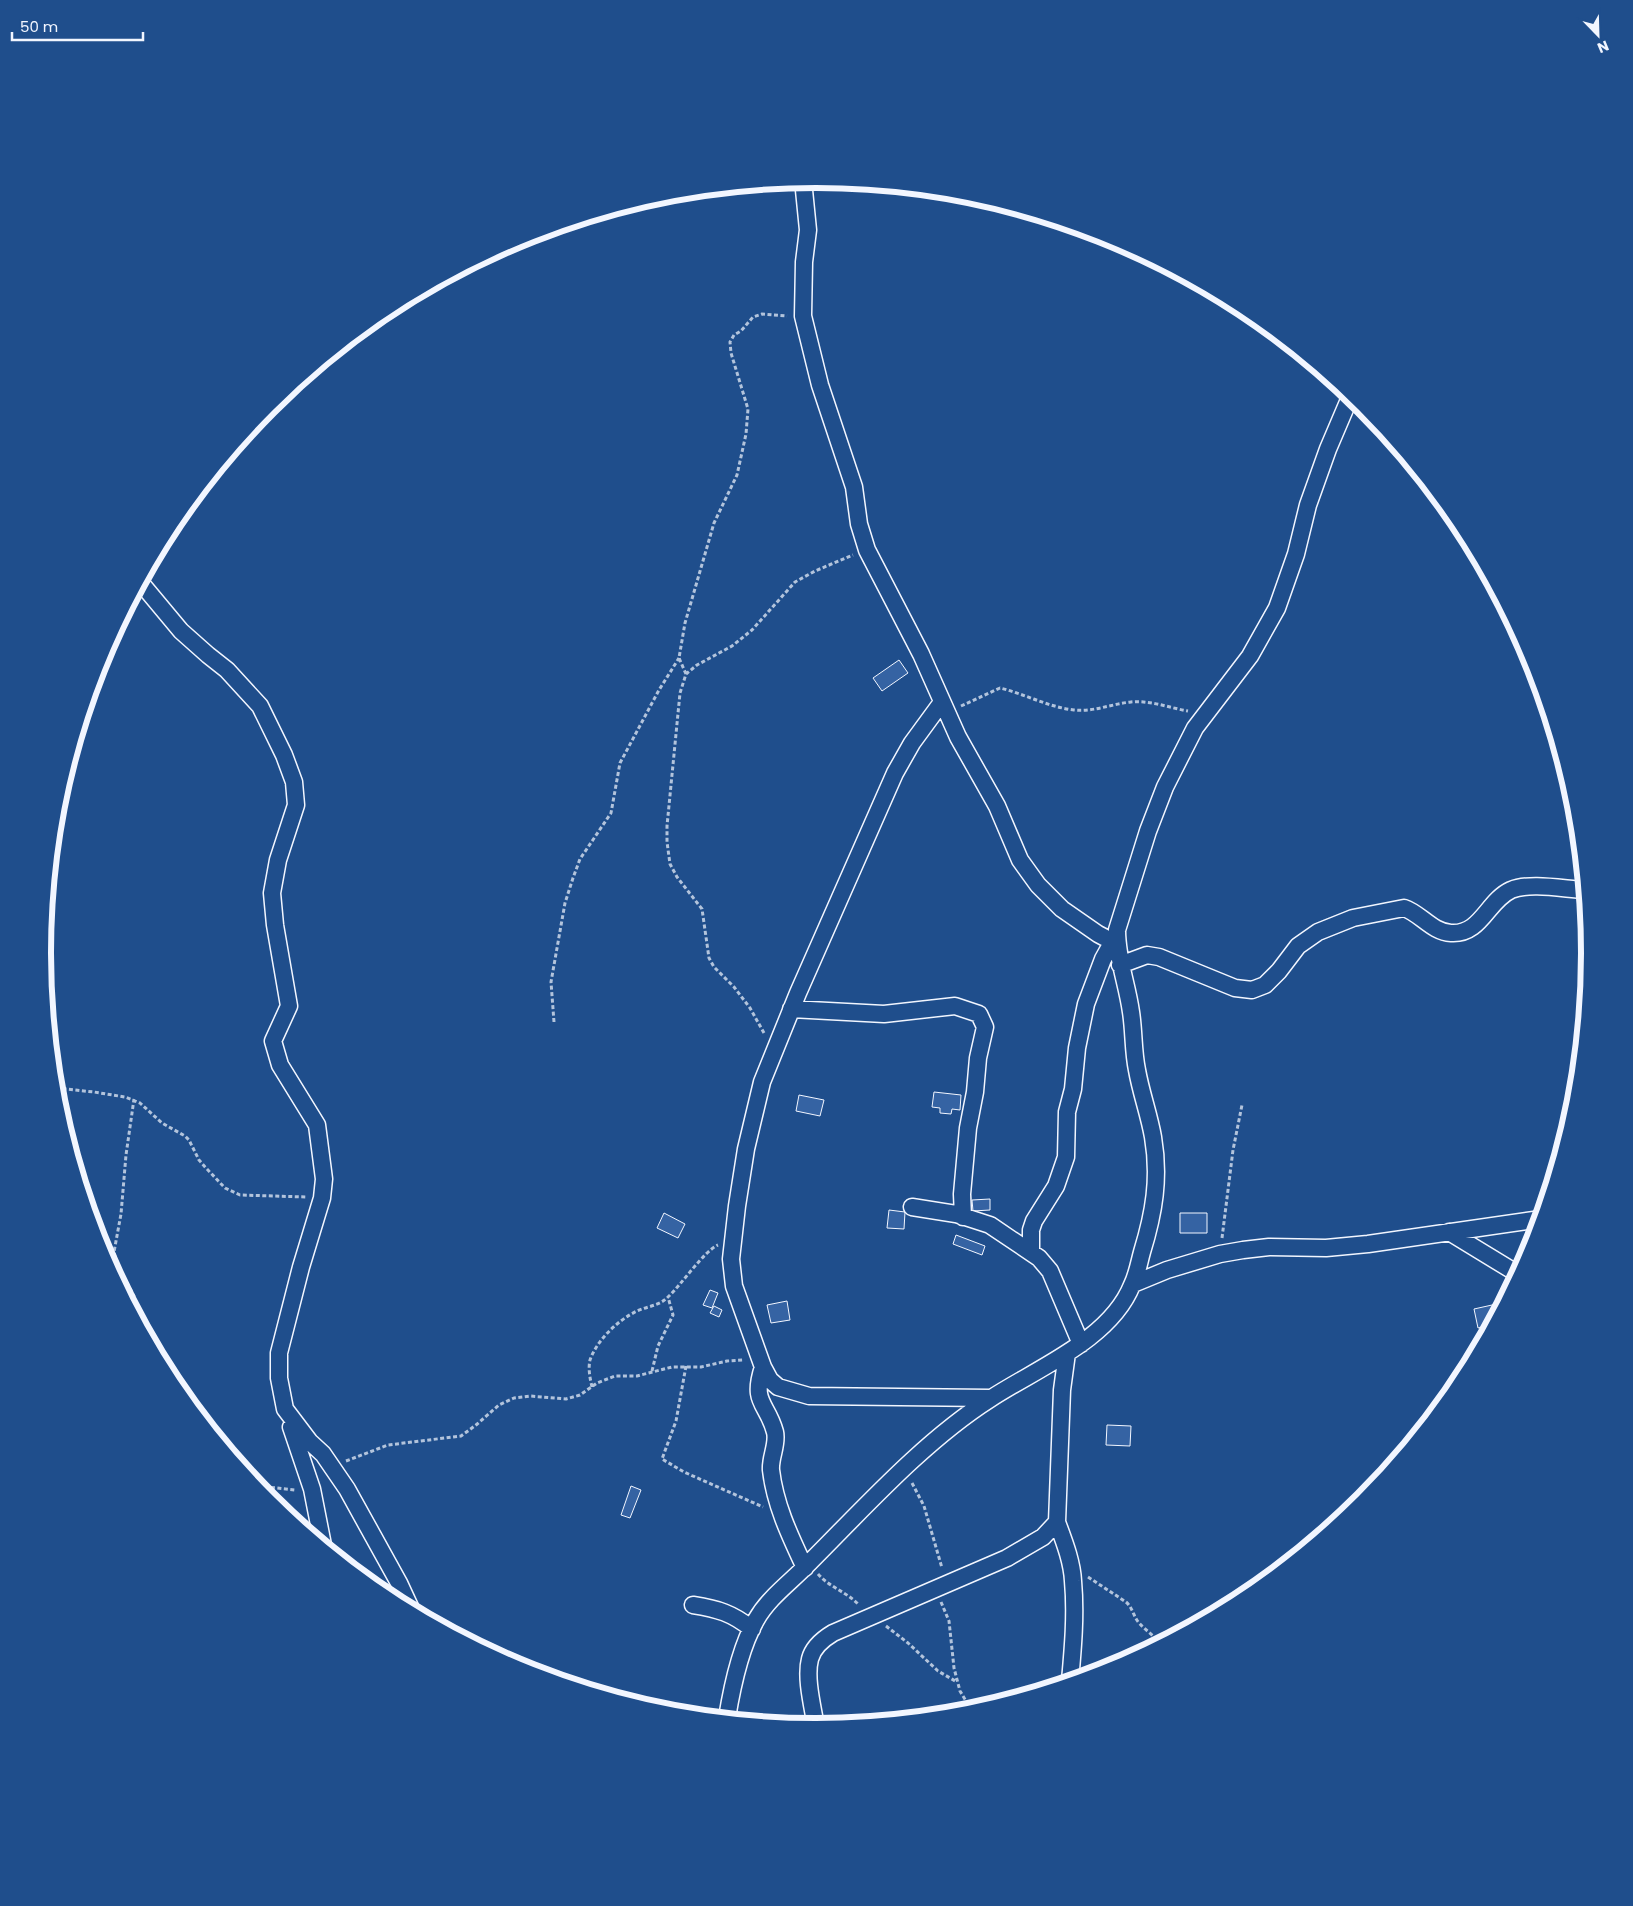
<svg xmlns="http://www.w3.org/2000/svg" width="1633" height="1906" font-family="Poppins,sans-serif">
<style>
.building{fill:#3563a3;stroke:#f2f6ff}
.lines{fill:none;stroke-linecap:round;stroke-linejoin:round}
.street-casing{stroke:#f2f6ff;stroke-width:19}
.path{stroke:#b3c4dc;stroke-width:3;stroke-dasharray:4 2.5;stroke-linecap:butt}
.street{stroke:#1f4e8c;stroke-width:16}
.rim{fill:none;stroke:#f2f6ff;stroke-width:6}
</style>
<rect width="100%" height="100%" fill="#1f4e8c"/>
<!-- building -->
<path class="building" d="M899,660L908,673L882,691L873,678Z
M934,1092L961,1095L960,1110L952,1109L951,1114L940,1113V1108L932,1107Z
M799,1095L824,1100L820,1116L796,1111Z
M990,1199V1210L973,1211L972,1200Z
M889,1210L905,1212L904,1229L887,1228Z
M664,1213L685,1224L678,1238L657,1228Z
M1180,1213H1207V1233H1180Z
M956,1235L985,1246L982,1255L953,1244Z
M710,1290L718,1293L712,1308L703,1305Z
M787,1301L790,1320L771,1323L767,1305Z
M1501,1303L1502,1305L1491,1325L1478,1328L1474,1309Z
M714,1306L722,1310L719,1317L710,1313Z
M1107,1425L1131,1426L1130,1446L1106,1445Z
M631,1486L641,1490L630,1518L621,1515Z"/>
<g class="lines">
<defs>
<path id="street" d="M803,180L808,230L804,262L803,316L820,385L854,487L859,524L867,550L921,654L958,737L997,806L1020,860L1038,885L1062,909L1098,934L1117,944
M141,583L181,631L208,655L227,670L260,706L284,755L294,782L296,805L278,860L272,893L275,925L289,1006L273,1041L280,1065L317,1125L324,1179L322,1198L301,1267L279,1353V1378L285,1409L310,1442L323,1454L347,1489L399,1583L411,1609
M942,702L912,743L895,773L798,993L762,1082L746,1149L737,1206L731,1259L734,1286L763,1367L770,1380L778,1387L809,1396L990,1398
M1120,965L1147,955L1159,957L1235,988L1252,990L1265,985L1279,971L1298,946L1318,932L1353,918L1404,908C1420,913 1432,932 1451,933C1481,935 1487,901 1511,890C1530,882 1564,889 1584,890
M791,1009L884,1014L955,1006L979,1014L985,1027L978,1058L975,1092L968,1128L962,1194L963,1217
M912,1207L956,1214L990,1225L1039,1258L1050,1271L1081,1344
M1449,1232L1518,1274
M1031,1252V1230L1034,1221L1056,1186L1066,1157L1067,1112L1073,1089L1077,1048L1086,1004L1103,959L1113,941
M1133,1284L1167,1270L1220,1254L1243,1250L1269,1247L1326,1248L1368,1244L1541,1219
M763,1367C751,1404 767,1402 775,1432C778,1444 770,1457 771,1470C775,1505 790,1536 805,1568
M291,1427L312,1489L323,1545
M1057,1522C1064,1541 1072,1561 1073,1581C1076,1614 1073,1648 1070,1681
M693,1605C718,1609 732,1613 752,1629
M727,1718C732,1687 740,1648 756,1620C769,1597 791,1582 809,1563C864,1508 924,1441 990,1399C1037,1368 1110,1340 1132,1285C1137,1275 1139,1263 1142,1252C1154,1213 1160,1178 1153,1137C1149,1114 1141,1093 1137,1070C1133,1051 1134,1031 1131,1012C1127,983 1117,960 1117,930L1148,831L1165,787L1195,728L1250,656L1277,608L1296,554L1308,505L1328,449L1351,395
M816,1727C813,1708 805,1678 810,1659C813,1647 823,1639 833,1633L1007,1558L1043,1537L1057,1522L1062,1390L1067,1353"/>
</defs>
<!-- street casing -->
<use href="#street" class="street-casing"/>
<!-- path -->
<path class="path" d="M686,674L679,658L685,623L714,523L737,475L746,434L748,409L731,353L730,342L734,335L741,331L753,317L762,314L787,316
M961,706L1000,688C1025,694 1048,707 1074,710C1094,712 1111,704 1131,702C1150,700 1170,708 1188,711
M554,1022L551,982L565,903L573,878L580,859L611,813L620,763L659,690L679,658
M764,1033L750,1008L734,987L714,967L709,958L702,909L677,877L670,864L667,842V826L680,693L686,674L697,665L732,646L752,630L795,582L815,571L853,555
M56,1088L94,1092L125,1097L140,1103L162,1123L185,1136L189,1140L199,1160L206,1168L225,1188L240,1195L306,1197
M1222,1238L1233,1150L1242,1105
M131,1304L134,1296L117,1264L114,1252L121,1214L126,1155L134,1099
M686,1366L676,1421L662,1459L684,1472L763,1507
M652,1371L658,1346L673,1315L668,1297
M592,1387C590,1378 588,1369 590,1360C597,1340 618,1320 637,1311C648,1306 659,1306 668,1297C682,1284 704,1251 718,1245
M346,1461L388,1445L461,1436L476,1425L499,1405L514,1398L530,1396L566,1399L580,1395L597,1383L615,1376H637L672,1367H701L727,1361L744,1360
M912,1483L924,1506L942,1568
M258,1486L295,1490
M818,1574C829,1587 847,1592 859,1605
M1088,1577L1126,1602C1133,1608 1133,1616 1139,1623C1145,1630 1154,1635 1159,1643
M941,1602L949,1621L954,1668L960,1691L972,1711
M886,1626L908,1643L938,1671L957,1682"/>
<!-- street -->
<use href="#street" class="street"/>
</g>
<!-- crop -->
<path d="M0 0H1633V1906H0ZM51 953a765 765 0 1 1 1530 0a765 765 0 1 1-1530 0Z" fill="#1f4e8c" fill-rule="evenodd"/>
<path class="rim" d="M51 953a765 765 0 1 1 1530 0a765 765 0 1 1-1530 0Z"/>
<!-- north arrow -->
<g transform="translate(1598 35) rotate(157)" stroke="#1f4e8c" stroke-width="4" paint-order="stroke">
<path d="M0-4L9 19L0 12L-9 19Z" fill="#f2f6ff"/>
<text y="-8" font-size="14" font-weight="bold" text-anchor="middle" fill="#f2f6ff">N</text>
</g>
<!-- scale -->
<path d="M12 32v8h131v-8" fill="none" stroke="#f2f6ff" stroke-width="2.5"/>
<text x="20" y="32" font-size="15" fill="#f2f6ff" stroke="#1f4e8c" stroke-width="4" paint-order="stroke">50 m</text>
</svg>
